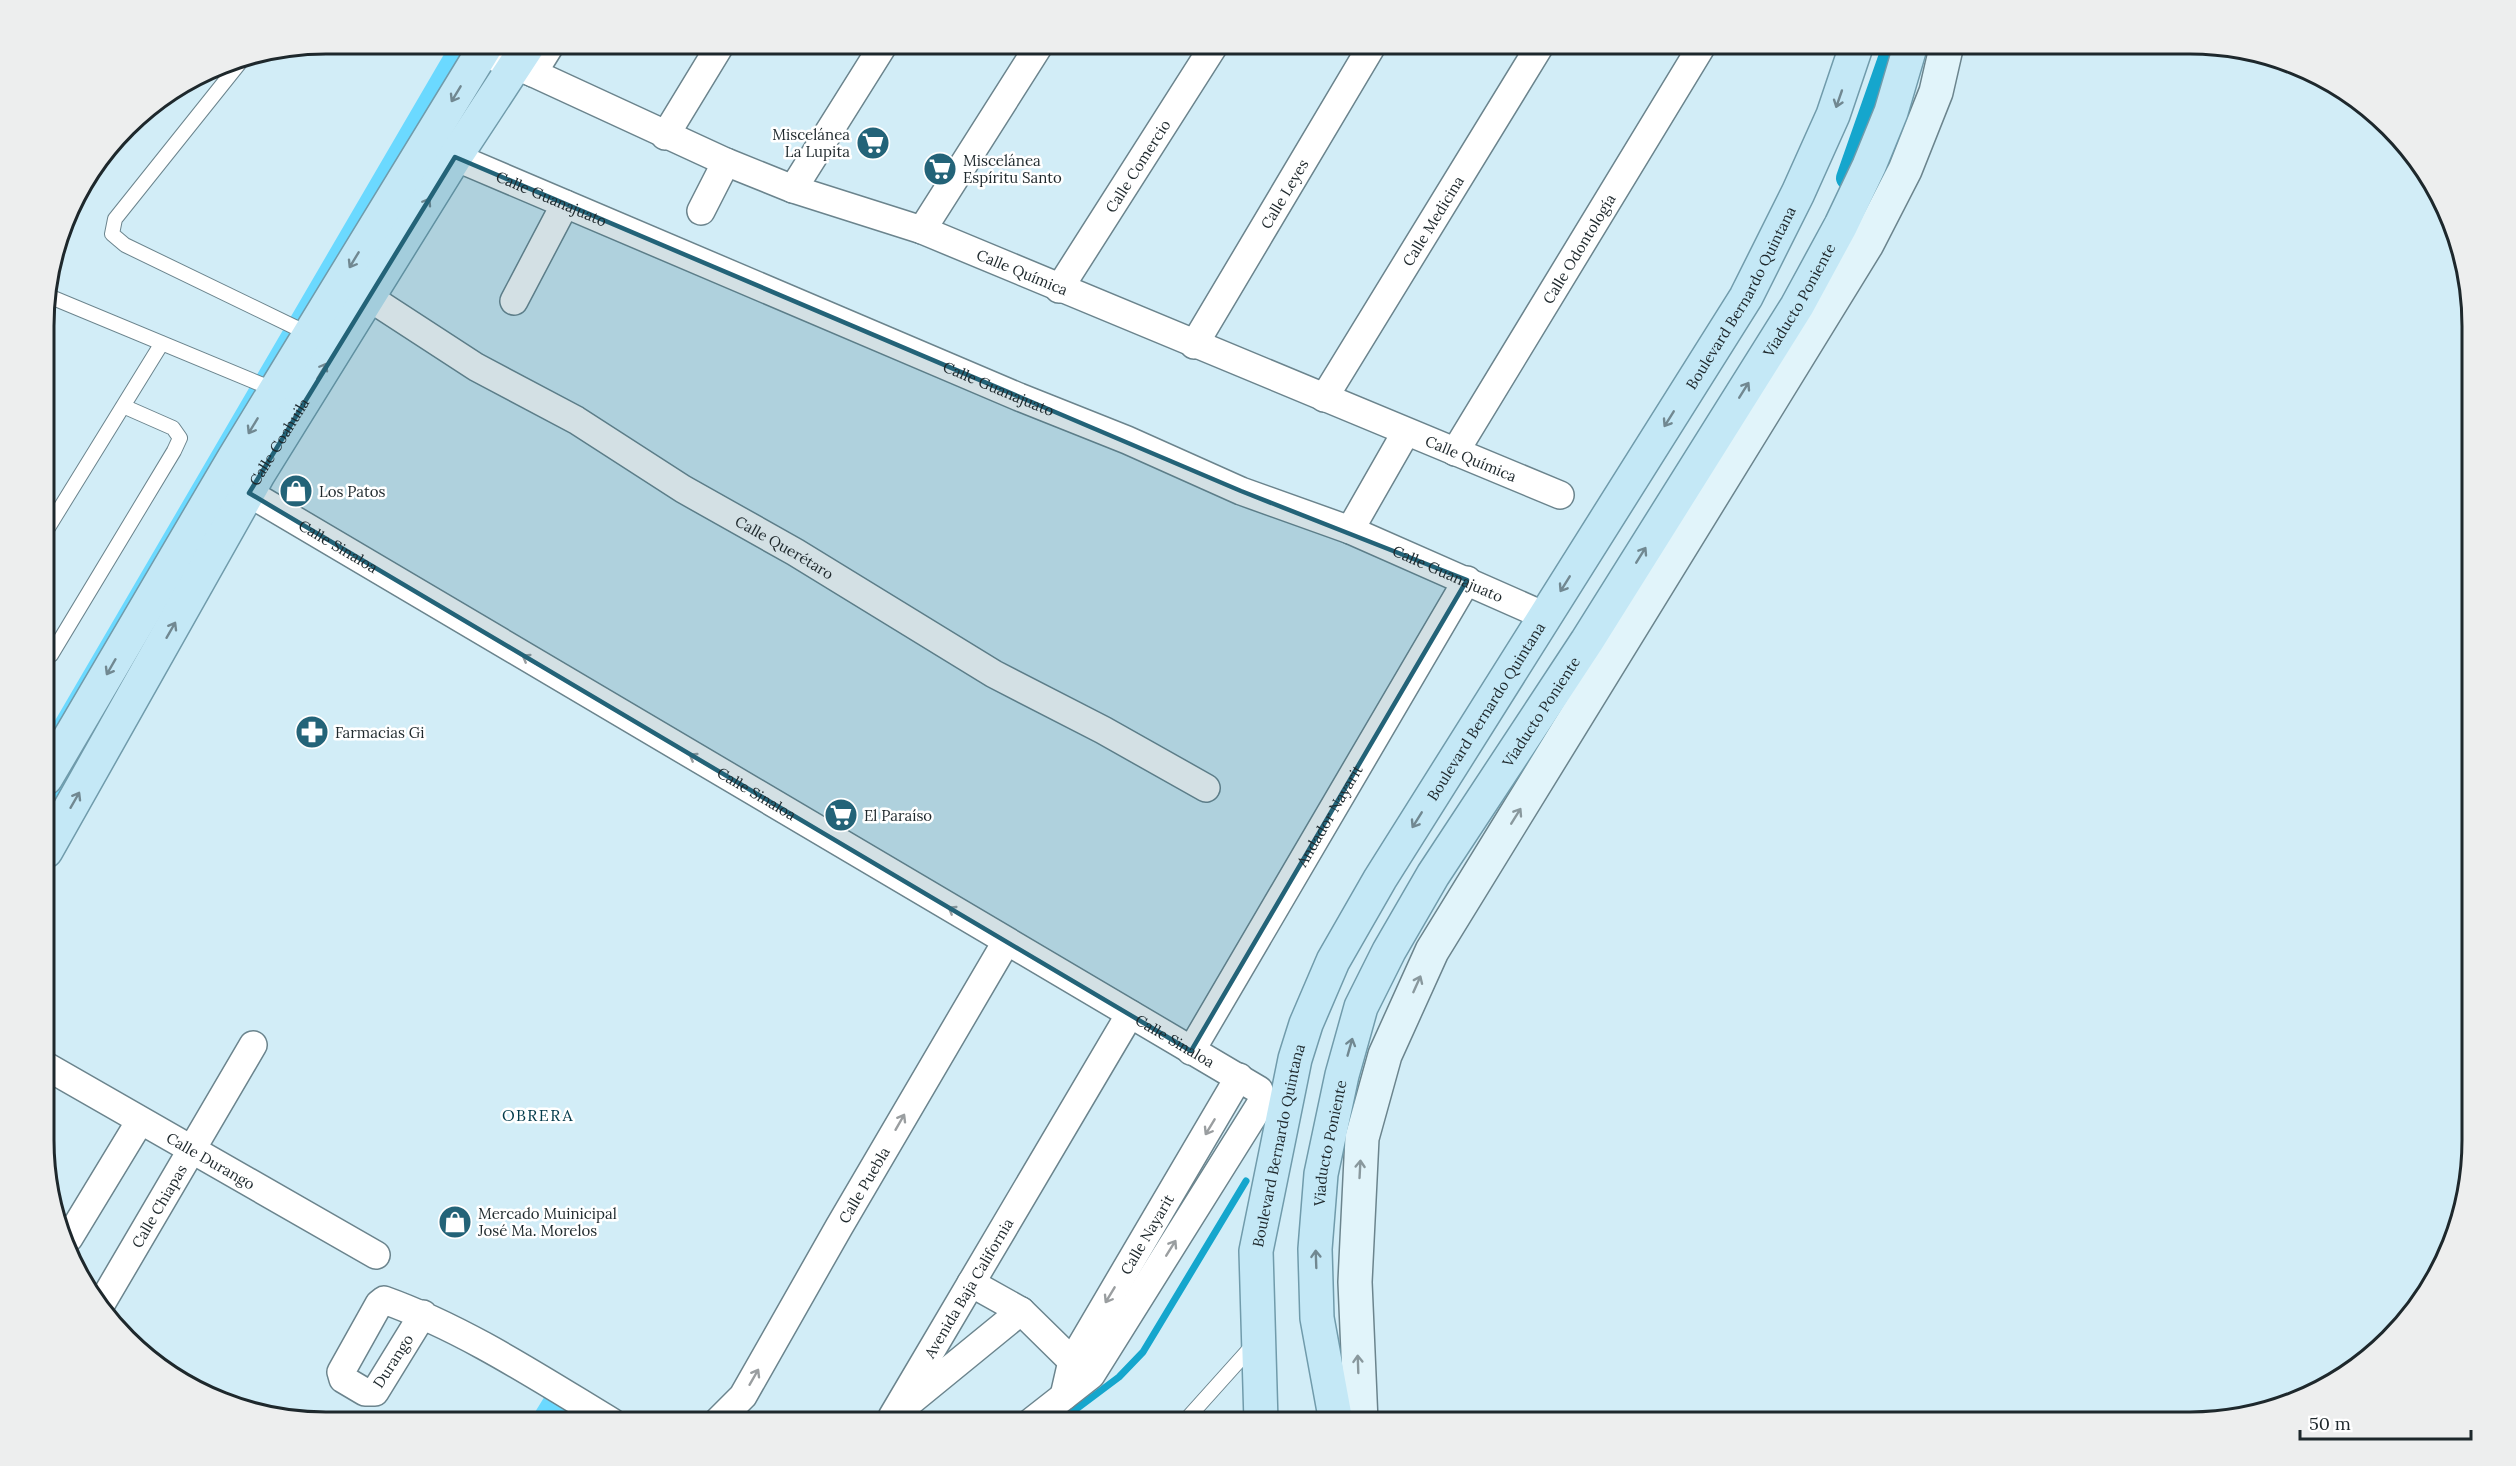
<svg xmlns="http://www.w3.org/2000/svg" width="2516" height="1466" font-family="Lora,serif">
<style>
.green{fill:#6bd9ff}
.lines{fill:none;stroke-linecap:round;stroke-linejoin:round}
.stream{stroke:#15a6cd;stroke-width:7}
.canal{stroke:#15a6cd;stroke-width:24}
.lane-casing{stroke:#6b848d;stroke-width:16}
.street-casing{stroke:#6b848d;stroke-width:30}
.secondary-casing{stroke:#6b848d;stroke-width:36}
.primary-casing{stroke:#709bab;stroke-width:36}
.lane{stroke:#fff;stroke-width:14}
.street{stroke:#fff;stroke-width:27}
.secondary{stroke:#e1f4fa;stroke-width:33}
.primary{stroke:#c4e8f6;stroke-width:33}
.oneway{stroke:#718891}
.oneway2{stroke:#9a9ea0}
.oneway3{stroke:#89989d}
.marked{fill:#236378;fill-opacity:0.2;stroke:#236378;stroke-width:4.5;stroke-linejoin:round}
.labels{text-anchor:middle;dominant-baseline:central;stroke-width:5;stroke-linejoin:round;paint-order:stroke}
.poi-label{font-size:15px;fill:#1e282c;stroke:#fff;text-anchor:start}
.street-label{font-size:15px;fill:#1e282c;stroke:#fff}
.neighbourhood-label{font-size:16px;letter-spacing:1.5px;fill:#013a4a;stroke:#fff}
.rim{fill:none;stroke:#1e282c;stroke-width:3}
</style>
<rect width="100%" height="100%" fill="#d2edf7"/>
<!-- green -->
<path class="green" d="M450,44H512L46,838V736Z
M551,1386L620,1422H529Z"/>
<g class="lines">
<!-- stream -->
<path class="stream" d="M1059,1422L1119,1377L1143,1352L1246,1181"/>
<!-- canal -->
<path class="canal" d="M1848,178L1895,44"/>
<defs>
<path id="lane" d="M242,60L115,219L112,234L125,245L309,334
M46,295L275,390
M46,531L162,343
M46,658L51,655L174,451L180,438L173,428L123,406
M1184,1422L1254,1344"/>
<g id="street">
<path id="s1" d="M482,52L533,73L726,162L793,189L922,230L1560,495"/>
<path d="M533,73L551,44"/>
<path d="M665,136L721,44"/>
<path id="s2" d="M455,157L1019,397L1127,440L1241,491L1350,530L1545,616"/>
<path d="M793,189L884,44"/>
<path d="M701,211L726,162"/>
<path d="M922,230L1040,44"/>
<path id="s3" d="M1059,289L1215,44"/>
<path id="s4" d="M370,298L476,367L576,420L683,489L795,552L994,674L1103,730L1206,788"/>
<path d="M514,301L565,204"/>
<path id="s5" d="M1194,345L1373,44"/>
<path id="s6" d="M1324,398L1541,44"/>
<path id="s7" d="M1455,452L1703,44"/>
<path id="s8" d="M249,493L1259,1090L1262,1099L1260,1105L1091,1375L1031,1422"/>
<path d="M1350,530L1406,432"/>
<path id="s9" d="M1191,1051L1467,580"/>
<path id="s10" d="M46,1066L376,1255"/>
<path d="M69,1238L140,1121"/>
<path d="M971,1283L1021,1311L1072,1361L1086,1371"/>
<path id="s11" d="M100,1306L253,1045"/>
<path d="M423,1314L375,1392H365L343,1379L341,1372L379,1304L384,1300C465,1329 539,1378 612,1422"/>
<path id="s12" d="M1064,1396L1072,1361L1239,1077"/>
<path d="M906,1405L1021,1311"/>
<path id="s13" d="M892,1417L1130,1014"/>
<path id="s14" d="M717,1422L743,1396L839,1227L1006,942"/>
</g>
<path id="secondary" d="M1361,1422L1355,1282L1362,1138L1385,1055L1432,951L1867,244L1905,170L1936,92L1947,44"/>
<g id="primary">
<path d="M46,778L234,458L487,44"/>
<path id="s15" d="M46,851L259,473L455,157L529,44"/>
<path id="s16" d="M1261,1422L1256,1251L1295,1059L1306,1024L1333,961L1380,879L1746,297L1798,193L1833,115L1857,44"/>
<path id="s17" d="M1336,1422L1317,1318L1315,1249L1321,1174L1342,1075L1361,1007L1389,951L1433,875L1587,641L1797,306L1841,225L1869,166L1891,112L1911,44"/>
</g>
</defs>
<!-- lane casing -->
<use href="#lane" class="lane-casing"/>
<!-- street casing -->
<use href="#street" class="street-casing"/>
<!-- secondary casing -->
<use href="#secondary" class="secondary-casing"/>
<!-- primary casing -->
<use href="#primary" class="primary-casing"/>
<!-- lane -->
<use href="#lane" class="lane"/>
<!-- street -->
<use href="#street" class="street"/>
<!-- secondary -->
<use href="#secondary" class="secondary"/>
<!-- primary -->
<use href="#primary" class="primary"/>
</g>
<!-- one-way arrows -->
<defs><path id="oneway-shaft" d="M-6 0H5M1.5-3L5.5 0L1.5 3" fill="none" stroke-width="1.6" stroke-linecap="round" stroke-linejoin="round" transform="scale(1.5)"/></defs>
<g class="oneway">
<use href="#oneway-shaft" transform="translate(456 94) rotate(121)"/>
<use href="#oneway-shaft" transform="translate(1839 99) rotate(109)"/>
<use href="#oneway-shaft" transform="translate(425 206) rotate(-59)"/>
<use href="#oneway-shaft" transform="translate(354 260) rotate(121)"/>
<use href="#oneway-shaft" transform="translate(322 371) rotate(-59)"/>
<use href="#oneway-shaft" transform="translate(1744 390) rotate(-58)"/>
<use href="#oneway-shaft" transform="translate(1669 419) rotate(122)"/>
<use href="#oneway-shaft" transform="translate(253 426) rotate(121)"/>
<use href="#oneway-shaft" transform="translate(1641 555) rotate(-58)"/>
<use href="#oneway-shaft" transform="translate(1565 584) rotate(122)"/>
<use href="#oneway-shaft" transform="translate(171 630) rotate(-60)"/>
<use href="#oneway-shaft" transform="translate(111 667) rotate(120)"/>
<use href="#oneway-shaft" transform="translate(75 800) rotate(-60)"/>
<use href="#oneway-shaft" transform="translate(1417 820) rotate(122)"/>
<use href="#oneway-shaft" transform="translate(1350 1047) rotate(-74)"/>
<use href="#oneway-shaft" transform="translate(1316 1259) rotate(-92)"/>
</g>
<g class="oneway2">
<use href="#oneway-shaft" transform="translate(530 660) rotate(-149)"/>
<use href="#oneway-shaft" transform="translate(697 759) rotate(-149)"/>
<use href="#oneway-shaft" transform="translate(956 912) rotate(-149)"/>
<use href="#oneway-shaft" transform="translate(900 1122) rotate(-60)"/>
<use href="#oneway-shaft" transform="translate(1210 1127) rotate(121)"/>
<use href="#oneway-shaft" transform="translate(1171 1248) rotate(-58)"/>
<use href="#oneway-shaft" transform="translate(1110 1295) rotate(121)"/>
<use href="#oneway-shaft" transform="translate(754 1377) rotate(-60)"/>
</g>
<g class="oneway3">
<use href="#oneway-shaft" transform="translate(1516 816) rotate(-58)"/>
<use href="#oneway-shaft" transform="translate(1417 984) rotate(-66)"/>
<use href="#oneway-shaft" transform="translate(1360 1169) rotate(-87)"/>
<use href="#oneway-shaft" transform="translate(1358 1364) rotate(-92)"/>
</g>
<!-- marked area -->
<path class="marked" d="M455,157L1241,491L1467,580L1191,1051L249,493Z"/>
<!-- icons -->
<defs>
<symbol id="supermarket-disc" viewBox="-11 -11 22 22"><circle r="9.5" fill="#236378" stroke="#fff"/><path d="M-6-5.5h2.5l.6 2H6L4.5 2H-2.5L-4.4-4H-6ZM-1.5 3.2a1.3 1.3 0 1 0 .1 0ZM3 3.2a1.3 1.3 0 1 0 .1 0Z" fill="#fff"/></symbol>
<symbol id="shop-disc" viewBox="-11 -11 22 22"><circle r="9.5" fill="#236378" stroke="#fff"/><path d="M-5-2.5h2.3a2.7 3.5 0 0 1 5.4 0H5L5.5 6h-11ZM-1.5-2.5h3a1.5 2.3 0 0 0-3 0Z" fill="#fff"/></symbol>
<symbol id="pharmacy-disc" viewBox="-11 -11 22 22"><circle r="9.5" fill="#236378" stroke="#fff"/><path d="M-2-6h4v4h4v4h-4v4h-4v-4h-4v-4h4Z" fill="#fff"/></symbol>
</defs>
<g fill-rule="evenodd">
<use href="#supermarket-disc" x="854" y="124" width="38" height="38"/>
<use href="#supermarket-disc" x="921" y="150" width="38" height="38"/>
<use href="#shop-disc" x="277" y="472" width="38" height="38"/>
<use href="#pharmacy-disc" x="293" y="713" width="38" height="38"/>
<use href="#supermarket-disc" x="822" y="796" width="38" height="38"/>
<use href="#shop-disc" x="436" y="1203" width="38" height="38"/>
</g>
<g class="labels">
<!-- poi labels -->
<g class="poi-label">
<text x="850" y="134" text-anchor="end">Miscelánea<tspan x="850" dy="17">La Lupita</tspan></text>
<text x="963" y="160">Miscelánea<tspan x="963" dy="17">Espíritu Santo</tspan></text>
<text x="319" y="491">Los Patos</text>
<text x="335" y="732">Farmacias Gi</text>
<text x="864" y="815">El Paraíso</text>
<text x="478" y="1213">Mercado Muinicipal<tspan x="478" dy="17">José Ma. Morelos</tspan></text>
</g>
<!-- street labels -->
<g class="street-label">
<text stroke="none"><textPath href="#s3" startOffset="146">Calle Comercio</textPath></text>
<text stroke="none"><textPath href="#s5" startOffset="176">Calle Leyes</textPath></text>
<text stroke="none"><textPath href="#s2" startOffset="105">Calle Guanajuato</textPath></text>
<text stroke="none"><textPath href="#s6" startOffset="208">Calle Medicina</textPath></text>
<text stroke="none"><textPath href="#s7" startOffset="238">Calle Odontología</textPath></text>
<text stroke="none"><textPath href="#s1" startOffset="584">Calle Química</textPath></text>
<text stroke="none"><textPath href="#s16" startOffset="1251">Boulevard Bernardo Quintana</textPath></text>
<text stroke="none"><textPath href="#s17" startOffset="1254">Viaducto Poniente</textPath></text>
<text stroke="none"><textPath href="#s2" startOffset="591">Calle Guanajuato</textPath></text>
<text stroke="none"><textPath href="#s15" startOffset="471">Calle Coahuila</textPath></text>
<text stroke="none"><textPath href="#s1" startOffset="1070">Calle Química</textPath></text>
<text stroke="none"><textPath href="#s8" startOffset="104">Calle Sinaloa</textPath></text>
<text stroke="none"><textPath href="#s4" startOffset="484">Calle Querétaro</textPath></text>
<text stroke="none"><textPath href="#s2" startOffset="1077">Calle Guanajuato</textPath></text>
<text stroke="none"><textPath href="#s16" startOffset="765">Boulevard Bernardo Quintana</textPath></text>
<text stroke="none"><textPath href="#s17" startOffset="768">Viaducto Poniente</textPath></text>
<text stroke="none"><textPath href="#s8" startOffset="590">Calle Sinaloa</textPath></text>
<text stroke="none"><textPath href="#s9" startOffset="273">Andador Nayarit</textPath></text>
<text stroke="none"><textPath href="#s8" startOffset="1076">Calle Sinaloa</textPath></text>
<text stroke="none"><textPath href="#s17" startOffset="282">Viaducto Poniente</textPath></text>
<text stroke="none"><textPath href="#s16" startOffset="279">Boulevard Bernardo Quintana</textPath></text>
<text stroke="none"><textPath href="#s10" startOffset="190">Calle Durango</textPath></text>
<text stroke="none"><textPath href="#s14" startOffset="280">Calle Puebla</textPath></text>
<text stroke="none"><textPath href="#s11" startOffset="116">Calle Chiapas</textPath></text>
<text stroke="none"><textPath href="#s12" startOffset="183">Calle Nayarit</textPath></text>
<text stroke="none"><textPath href="#s13" startOffset="150">Avenida Baja California</textPath></text>
<text transform="translate(393 1361) rotate(-57)">Durango</text>
</g>
<!-- neighbourhood labels -->
<g class="neighbourhood-label">
<text x="538" y="1115">OBRERA</text>
</g>
</g>
<!-- crop -->
<path d="M0 0H2516V1466H0ZM326 54H2190A272 272 0 0 1 2462 326V1140A272 272 0 0 1 2190 1412H326A272 272 0 0 1 54 1140V326A272 272 0 0 1 326 54Z" fill="#edeeee" fill-rule="evenodd"/>
<path class="rim" d="M326 54H2190A272 272 0 0 1 2462 326V1140A272 272 0 0 1 2190 1412H326A272 272 0 0 1 54 1140V326A272 272 0 0 1 326 54Z"/>
<!-- scale -->
<path d="M2300 1430v9h171v-9" fill="none" stroke="#1e282c" stroke-width="3"/>
<text x="2309" y="1430" font-size="18" fill="#1e282c" stroke="#ffffff" stroke-width="4.5" paint-order="stroke">50 m</text>
</svg>
